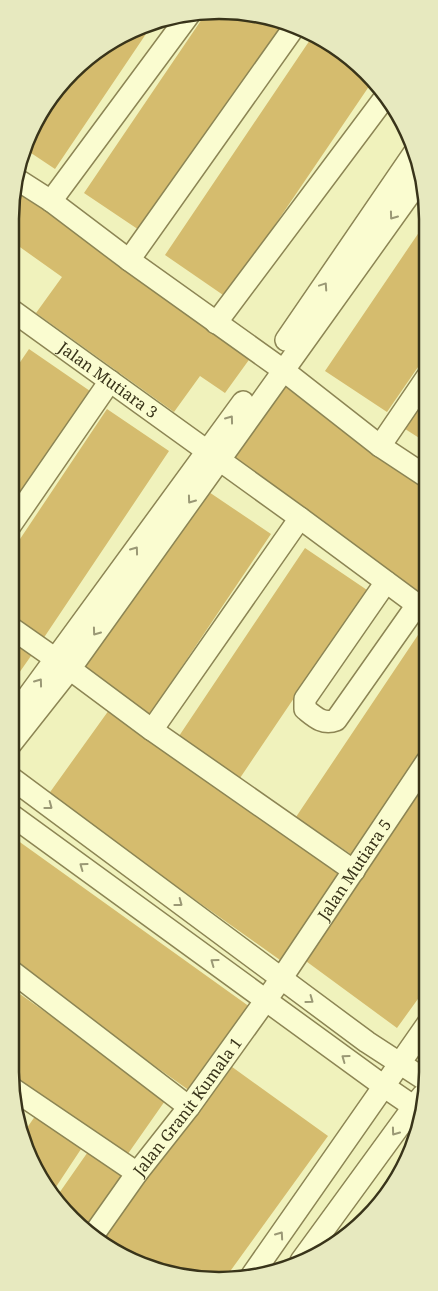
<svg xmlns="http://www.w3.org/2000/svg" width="438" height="1291" font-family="'Noto Serif',serif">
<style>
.building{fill:#d5bc6e}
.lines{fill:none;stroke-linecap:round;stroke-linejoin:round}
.street-casing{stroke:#8c8554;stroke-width:24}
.street{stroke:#fafcd0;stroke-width:21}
.oneway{stroke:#9a9875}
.labels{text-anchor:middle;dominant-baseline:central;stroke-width:5;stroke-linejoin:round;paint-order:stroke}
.street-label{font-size:16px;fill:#39341a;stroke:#f6f9cd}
.rim{fill:none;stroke:#39341a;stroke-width:2.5}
</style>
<rect width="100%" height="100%" fill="#f0f2bc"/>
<!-- building -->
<path class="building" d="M206,13L273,17L288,23L145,234L84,193Z
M152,25L55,169L25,149L53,92L114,38Z
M314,34L324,38L374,79L226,297L165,255Z
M14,188L251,357L225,393L200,376L174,412L36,313L62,277L10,240V219Z
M426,222L427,354L387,412L325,371Z
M10,341L19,347L10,359Z
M29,349L90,391L10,511V377Z
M278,382L427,483V598L224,461Z
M427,391V443L402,427Z
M107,409L169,451L41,642L10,621V554Z
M203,488L271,534L148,717L80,671Z
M305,548L367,590L238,781L177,739Z
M424,626L427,628V755L358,859L296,817Z
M10,637L33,653L10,686Z
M109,710L341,875L280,960L48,795Z
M427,778L428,985L397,1028L299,956Z
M10,835L250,1007L190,1091L10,963Z
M10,987L167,1098L125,1158L11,1077Z
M228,1064L328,1136L226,1277L192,1279L126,1259L101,1240Z
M38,1112L85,1143L54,1190L47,1186L26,1152L22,1135Z
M92,1146L128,1171L87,1229L62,1210L55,1199Z"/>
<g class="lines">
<defs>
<g id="street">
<path d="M15,178L51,201L129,260L283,370L380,446L427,477"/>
<path d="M51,201L191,12"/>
<path d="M129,260L295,26"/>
<path id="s1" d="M10,309L300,518L427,612"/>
<path d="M216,323L386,96"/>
<path d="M286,340L414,153"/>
<path d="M380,446L427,377"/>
<path d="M10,526L110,381"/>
<path d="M386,582L305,699V709C315,717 323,725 336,720L417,605"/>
<path d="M10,627L70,669L152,730L354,871"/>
<path d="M10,721L243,402"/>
<path d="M152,730L300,518"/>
<path d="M10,745L70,669L422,177"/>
<path d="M10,777L367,1042L427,1081"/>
<path d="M10,814L385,1087L423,1113"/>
<path d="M10,970L189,1107"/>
<path d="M13,1089L137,1173"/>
<path id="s2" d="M94,1234L137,1173L189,1107L281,979L427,761"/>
<path d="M301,1261L414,1106L423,1095"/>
<path d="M252,1275L428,1023"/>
</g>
</defs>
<!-- street casing -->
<use href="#street" class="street-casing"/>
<!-- street -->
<use href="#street" class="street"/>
</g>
<!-- one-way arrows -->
<defs><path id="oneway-chevron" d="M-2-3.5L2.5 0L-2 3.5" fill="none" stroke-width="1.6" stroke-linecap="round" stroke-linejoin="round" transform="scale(1.25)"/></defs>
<g class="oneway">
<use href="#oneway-chevron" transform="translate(393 216) rotate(126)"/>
<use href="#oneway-chevron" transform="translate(324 286) rotate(-56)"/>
<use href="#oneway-chevron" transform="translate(230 419) rotate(-54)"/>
<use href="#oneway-chevron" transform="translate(191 500) rotate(126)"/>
<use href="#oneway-chevron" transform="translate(135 550) rotate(-54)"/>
<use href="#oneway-chevron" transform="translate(96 632) rotate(126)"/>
<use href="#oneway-chevron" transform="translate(39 682) rotate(-54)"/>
<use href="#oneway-chevron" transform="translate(49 806) rotate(37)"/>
<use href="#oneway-chevron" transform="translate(83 866) rotate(-144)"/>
<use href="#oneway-chevron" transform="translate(179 903) rotate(37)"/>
<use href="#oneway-chevron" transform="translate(214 962) rotate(-144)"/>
<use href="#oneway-chevron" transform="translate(310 1000) rotate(36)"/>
<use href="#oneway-chevron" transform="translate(345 1058) rotate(-144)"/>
<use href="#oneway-chevron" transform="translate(395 1132) rotate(126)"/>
<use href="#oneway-chevron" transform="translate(280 1235) rotate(-55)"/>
</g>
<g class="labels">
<!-- street labels -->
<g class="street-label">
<text stroke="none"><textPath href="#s1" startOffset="121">Jalan Mutiara 3</textPath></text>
<text stroke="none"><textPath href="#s2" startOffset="448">Jalan Mutiara 5</textPath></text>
<text stroke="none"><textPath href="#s2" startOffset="158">Jalan Granit Kumala 1</textPath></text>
</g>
</g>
<!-- crop -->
<path d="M0 0H438V1291H0ZM219 19H219A200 200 0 0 1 419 219V1072A200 200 0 0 1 219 1272H219A200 200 0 0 1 19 1072V219A200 200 0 0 1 219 19Z" fill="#e7e9bf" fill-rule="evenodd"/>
<path class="rim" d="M219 19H219A200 200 0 0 1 419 219V1072A200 200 0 0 1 219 1272H219A200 200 0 0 1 19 1072V219A200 200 0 0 1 219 19Z"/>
</svg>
